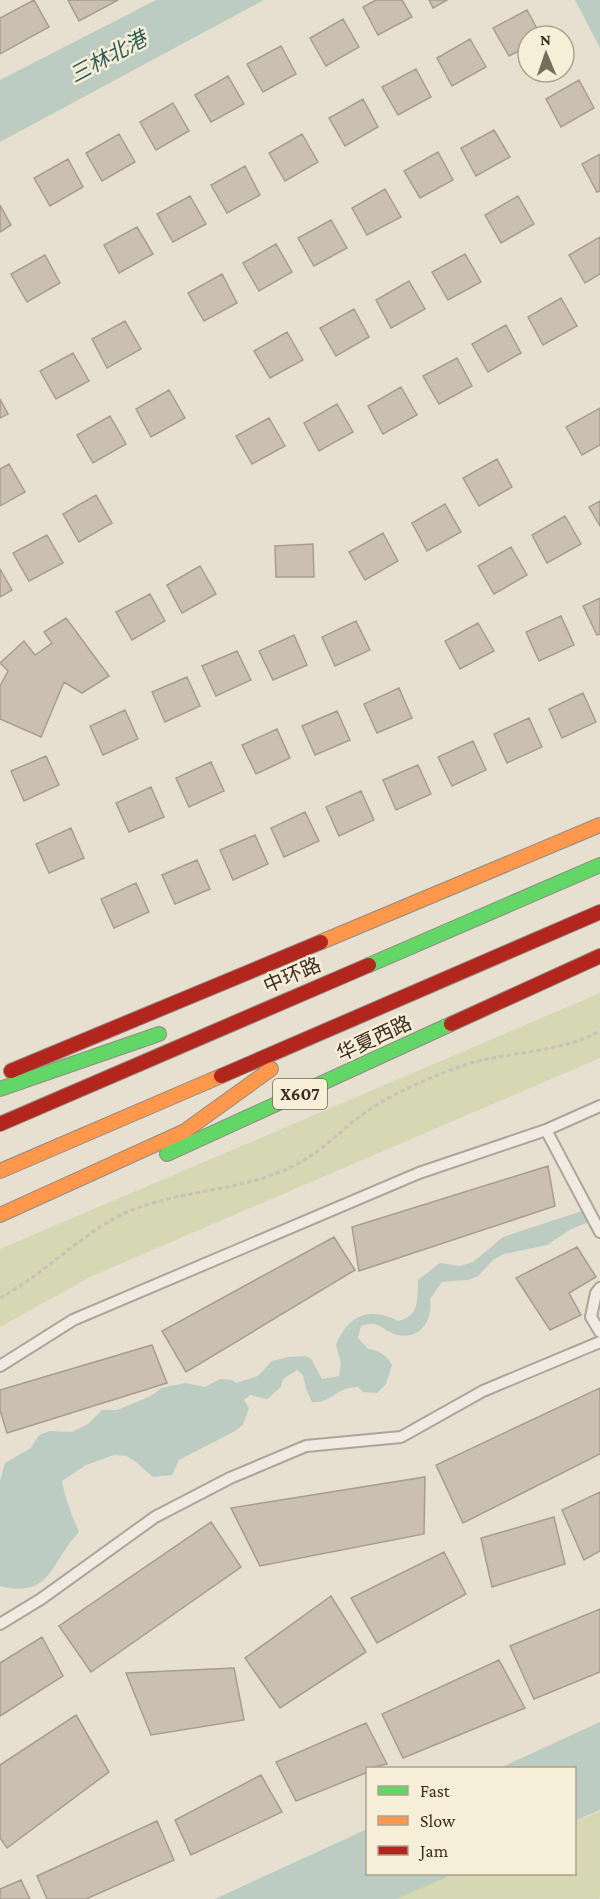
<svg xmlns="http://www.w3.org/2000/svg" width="600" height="1899" font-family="'Crimson Pro','Noto Sans SC',serif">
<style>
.green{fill:#d6d7b3}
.water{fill:#bcccc2}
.building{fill:#cbbfb2;stroke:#a89c90;stroke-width:1.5}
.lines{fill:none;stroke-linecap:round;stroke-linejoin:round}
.lane-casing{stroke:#ada599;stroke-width:14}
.fast-casing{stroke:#928b80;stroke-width:16}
.slow-casing{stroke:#928b80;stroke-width:16}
.jam-casing{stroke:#928b80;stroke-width:16}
.path{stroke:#c8c2b9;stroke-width:3;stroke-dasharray:4.5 3;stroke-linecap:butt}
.lane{stroke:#efebe3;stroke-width:10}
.fast{stroke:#63d668;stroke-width:14}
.slow{stroke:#ff974d;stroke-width:14}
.jam{stroke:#b3261e;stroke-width:14}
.labels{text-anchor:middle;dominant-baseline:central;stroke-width:5;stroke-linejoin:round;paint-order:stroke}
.shield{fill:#f7eed8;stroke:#756857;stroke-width:1.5}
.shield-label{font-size:18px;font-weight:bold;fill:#3d2e20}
.street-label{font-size:20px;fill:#3d2e20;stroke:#f7eed8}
.water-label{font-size:21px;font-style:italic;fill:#2f5d5a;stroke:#f7eed8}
</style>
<rect width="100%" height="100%" fill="#e7e0d1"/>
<!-- green -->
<path class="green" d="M600,993V1058L92,1276L0,1327V1249Z
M600,1811V1897L598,1899H392L452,1874H574L575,1822Z"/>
<!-- water -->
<path class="water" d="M156,0H264L0,142V80Z
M575,0H600V48Z
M588,1209L589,1222L571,1229L547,1245L504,1254L493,1260L478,1276L468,1280L442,1282L430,1299C433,1320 421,1340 397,1335C389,1333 383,1327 375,1324C371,1323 366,1325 361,1326L358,1338L368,1349C381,1351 386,1355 392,1365L386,1384L377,1393L363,1392L358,1387C337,1386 333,1403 312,1402L306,1389L303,1375L297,1370L283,1379L281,1387L267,1399L250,1395L244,1400L249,1408L243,1425L235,1431L179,1460L172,1475L153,1477L136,1462L126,1456L114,1455L86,1465L62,1481C65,1498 72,1516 79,1532C50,1562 52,1599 0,1586V1481L5,1463L31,1448L39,1435L50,1431L72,1432L88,1424L102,1410H117L151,1396L161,1388L185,1383L205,1387L220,1379L232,1380L236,1383L258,1376L272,1361L288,1357L306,1356L311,1359L322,1379L339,1376L341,1363L336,1345C348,1315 370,1306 398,1321C420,1316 417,1300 418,1280L440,1263L460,1266L473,1262L503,1237Z
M600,1722V1810L575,1821L574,1768H500Z
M367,1829L368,1874H454L396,1899H215Z"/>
<!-- building -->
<path class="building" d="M34,0L49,27L0,54V18Z
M68,0H118L79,21Z
M376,0H402L412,17L378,35L363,7Z
M429,0H447L433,8Z
M527,10L541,36H528V46L509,56L493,28Z
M343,19L359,47L326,66L310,38Z
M470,39L486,67L452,86L437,58Z
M281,46L296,74L263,92L247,64Z
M416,69L431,97L398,115L382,87Z
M228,76L244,104L211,122L195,95Z
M579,80L594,108L561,127L546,99Z
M363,99L378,127L345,146L329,118Z
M173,103L189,131L156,150L140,122Z
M494,130L510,157L476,176L461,148Z
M119,134L135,162L102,181L86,153Z
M302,134L318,162L285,181L269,153Z
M438,152L453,180L420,198L404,171Z
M600,154V191L597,192L582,164Z
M68,159L83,187L50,206L34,178Z
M245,166L260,195L227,213L211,185Z
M385,189L401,217L367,235L352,208Z
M190,196L206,224L173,242L157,214Z
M518,196L534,224L501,243L485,215Z
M0,205L11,225L0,232Z
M331,220L347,248L314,266L298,238Z
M137,227L153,254L119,273L104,245Z
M600,237V274L585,283L569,255Z
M276,244L292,272L259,291L243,263Z
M465,254L481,282L448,300L432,272Z
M45,255L60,283L27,302L11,274Z
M222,274L237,303L204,321L188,293Z
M409,281L425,309L391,328L376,300Z
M561,298L577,326L543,345L528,317Z
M354,309L369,337L336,356L320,328Z
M125,321L141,349L107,368L92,339Z
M506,325L521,353L488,372L472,344Z
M287,332L303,360L270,378L254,351Z
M73,353L89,381L56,399L40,371Z
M457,358L472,386L439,404L423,376Z
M401,387L417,415L383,434L368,406Z
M169,390L185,418L151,437L136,409Z
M0,399L8,414L0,418Z
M337,404L353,432L319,451L304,423Z
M600,408V445L582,455L566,427Z
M110,416L126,444L93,463L77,435Z
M269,418L285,446L252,464L236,436Z
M497,459L512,487L479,506L463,478Z
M9,464L25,492L0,506V469Z
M96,495L112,523L79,542L63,514Z
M600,501V526L589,507Z
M445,504L461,532L427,551L412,523Z
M565,516L581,544L547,563L532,535Z
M383,533L398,561L365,580L349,552Z
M47,535L63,563L29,581L13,553Z
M313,544L314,577H276L275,546Z
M511,547L527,575L494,594L478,566Z
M200,566L216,594L182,613L167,585Z
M0,569L12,590L0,597Z
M150,594L165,621L132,640L116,612Z
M600,598V634L597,635L583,606Z
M561,616L574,645L539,661L526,632Z
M66,618L109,676L82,693L64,682L41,737L0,719V686L8,671L0,663L24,641L35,655L52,643L44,632Z
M356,621L370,650L335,666L322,637Z
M478,623L494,651L460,669L445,641Z
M294,635L307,665L273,680L259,651Z
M237,651L251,680L216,696L202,666Z
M187,677L200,706L165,722L152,692Z
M399,688L412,718L377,733L364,704Z
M583,693L596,722L562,738L549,709Z
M125,710L138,739L103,755L90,726Z
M337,711L350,740L315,755L302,726Z
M529,718L542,747L507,763L494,734Z
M277,729L290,758L256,774L242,745Z
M473,741L486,770L452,786L438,757Z
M46,756L59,785L24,801L11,771Z
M211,762L224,791L189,807L176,778Z
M418,765L431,794L396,810L383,780Z
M151,787L164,817L129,832L116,803Z
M361,791L374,820L339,836L326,807Z
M305,812L319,841L284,857L271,828Z
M71,828L84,858L49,873L36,844Z
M255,835L268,864L233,880L220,850Z
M197,860L210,889L175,904L162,875Z
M136,883L149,912L114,928L101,899Z
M548,1166L555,1206L359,1271L352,1227Z
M334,1237L355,1270L186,1372L162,1331Z
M577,1247L596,1277L569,1293L581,1315L550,1330L516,1278Z
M152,1345L167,1383L7,1433L0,1410V1390Z
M600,1388V1454L463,1523L436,1465Z
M425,1477L424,1534L260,1566L231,1508Z
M600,1492V1551L584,1560L562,1510Z
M554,1517L565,1564L492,1587L481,1538Z
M211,1522L241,1567L91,1672L59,1626Z
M444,1552L466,1594L377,1643L351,1598Z
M331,1596L366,1652L280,1708L245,1658Z
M600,1609V1672L534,1699L510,1646Z
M42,1637L63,1676L0,1716V1663Z
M499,1660L525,1708L403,1758L382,1714Z
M234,1668L244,1720L151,1735L126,1673Z
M76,1715L109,1772L7,1848L0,1838V1765Z
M366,1723L387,1764L368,1768V1772L296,1801L276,1762Z
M261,1775L282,1812L191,1855L175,1820Z
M157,1821L174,1860L86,1899H47L37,1876Z
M21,1880L30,1899H0V1889Z"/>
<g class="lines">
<defs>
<path id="lane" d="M546,1130L600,1232
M600,1288L596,1293L591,1317L600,1332
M0,1366L73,1320L419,1173L546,1130L600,1106
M0,1624L41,1599L155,1517L230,1478L306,1446L401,1437L483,1391L600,1342"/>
<path id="fast" d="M369,965L600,865
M0,1089L159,1034
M167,1154L451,1024"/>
<path id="slow" d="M321,942L600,825
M0,1171L221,1076
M0,1215L185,1131L271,1069"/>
<path id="jam" d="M451,1024L600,956
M11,1071L321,942
M221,1076L600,912
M0,1124L369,965"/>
</defs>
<!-- lane casing -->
<use href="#lane" class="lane-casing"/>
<!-- fast casing -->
<use href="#fast" class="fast-casing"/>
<!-- slow casing -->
<use href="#slow" class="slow-casing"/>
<!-- jam casing -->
<use href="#jam" class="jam-casing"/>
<!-- path -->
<path class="path" d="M0,1298C45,1274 87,1228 132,1210C185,1189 247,1191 297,1164C322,1151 340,1131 362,1115C389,1095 420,1082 451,1070C498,1050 555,1056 600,1031"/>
<!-- lane -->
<use href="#lane" class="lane"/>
<!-- fast -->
<use href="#fast" class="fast"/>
<!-- slow -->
<use href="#slow" class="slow"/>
<!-- jam -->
<use href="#jam" class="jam"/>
</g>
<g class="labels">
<!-- shield labels -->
<rect class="shield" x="273" y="1079" width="54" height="30" rx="4.5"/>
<g class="shield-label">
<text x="300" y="1094">X607</text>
</g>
<!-- street labels -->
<g class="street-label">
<text transform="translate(292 975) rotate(-23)">中环路</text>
<text transform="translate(374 1038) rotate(-25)">华夏西路</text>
</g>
<!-- water labels -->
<g class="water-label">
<text transform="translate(108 57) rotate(-28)">三林北港</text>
</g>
</g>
<!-- legend -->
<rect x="366" y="1767" width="210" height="108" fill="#f7eed8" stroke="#ada18e" stroke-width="1.5"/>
<rect x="378" y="1786" width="30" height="9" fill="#63d668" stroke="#ada18e" stroke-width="1.5"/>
<text x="420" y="1797" font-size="18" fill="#3d2e20">Fast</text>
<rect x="378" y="1816" width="30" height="9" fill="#ff974d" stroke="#ada18e" stroke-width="1.5"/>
<text x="420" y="1827" font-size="18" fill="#3d2e20">Slow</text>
<rect x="378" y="1846" width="30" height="9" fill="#b3261e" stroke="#ada18e" stroke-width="1.5"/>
<text x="420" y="1857" font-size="18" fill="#3d2e20">Jam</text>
<!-- north arrow -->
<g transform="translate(546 54) rotate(358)"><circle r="28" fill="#f7eed8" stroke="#ada18e" stroke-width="1.5"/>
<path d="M0-4.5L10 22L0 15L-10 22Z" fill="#786c5e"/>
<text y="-9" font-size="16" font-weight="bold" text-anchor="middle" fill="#3d2e20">N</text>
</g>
</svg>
